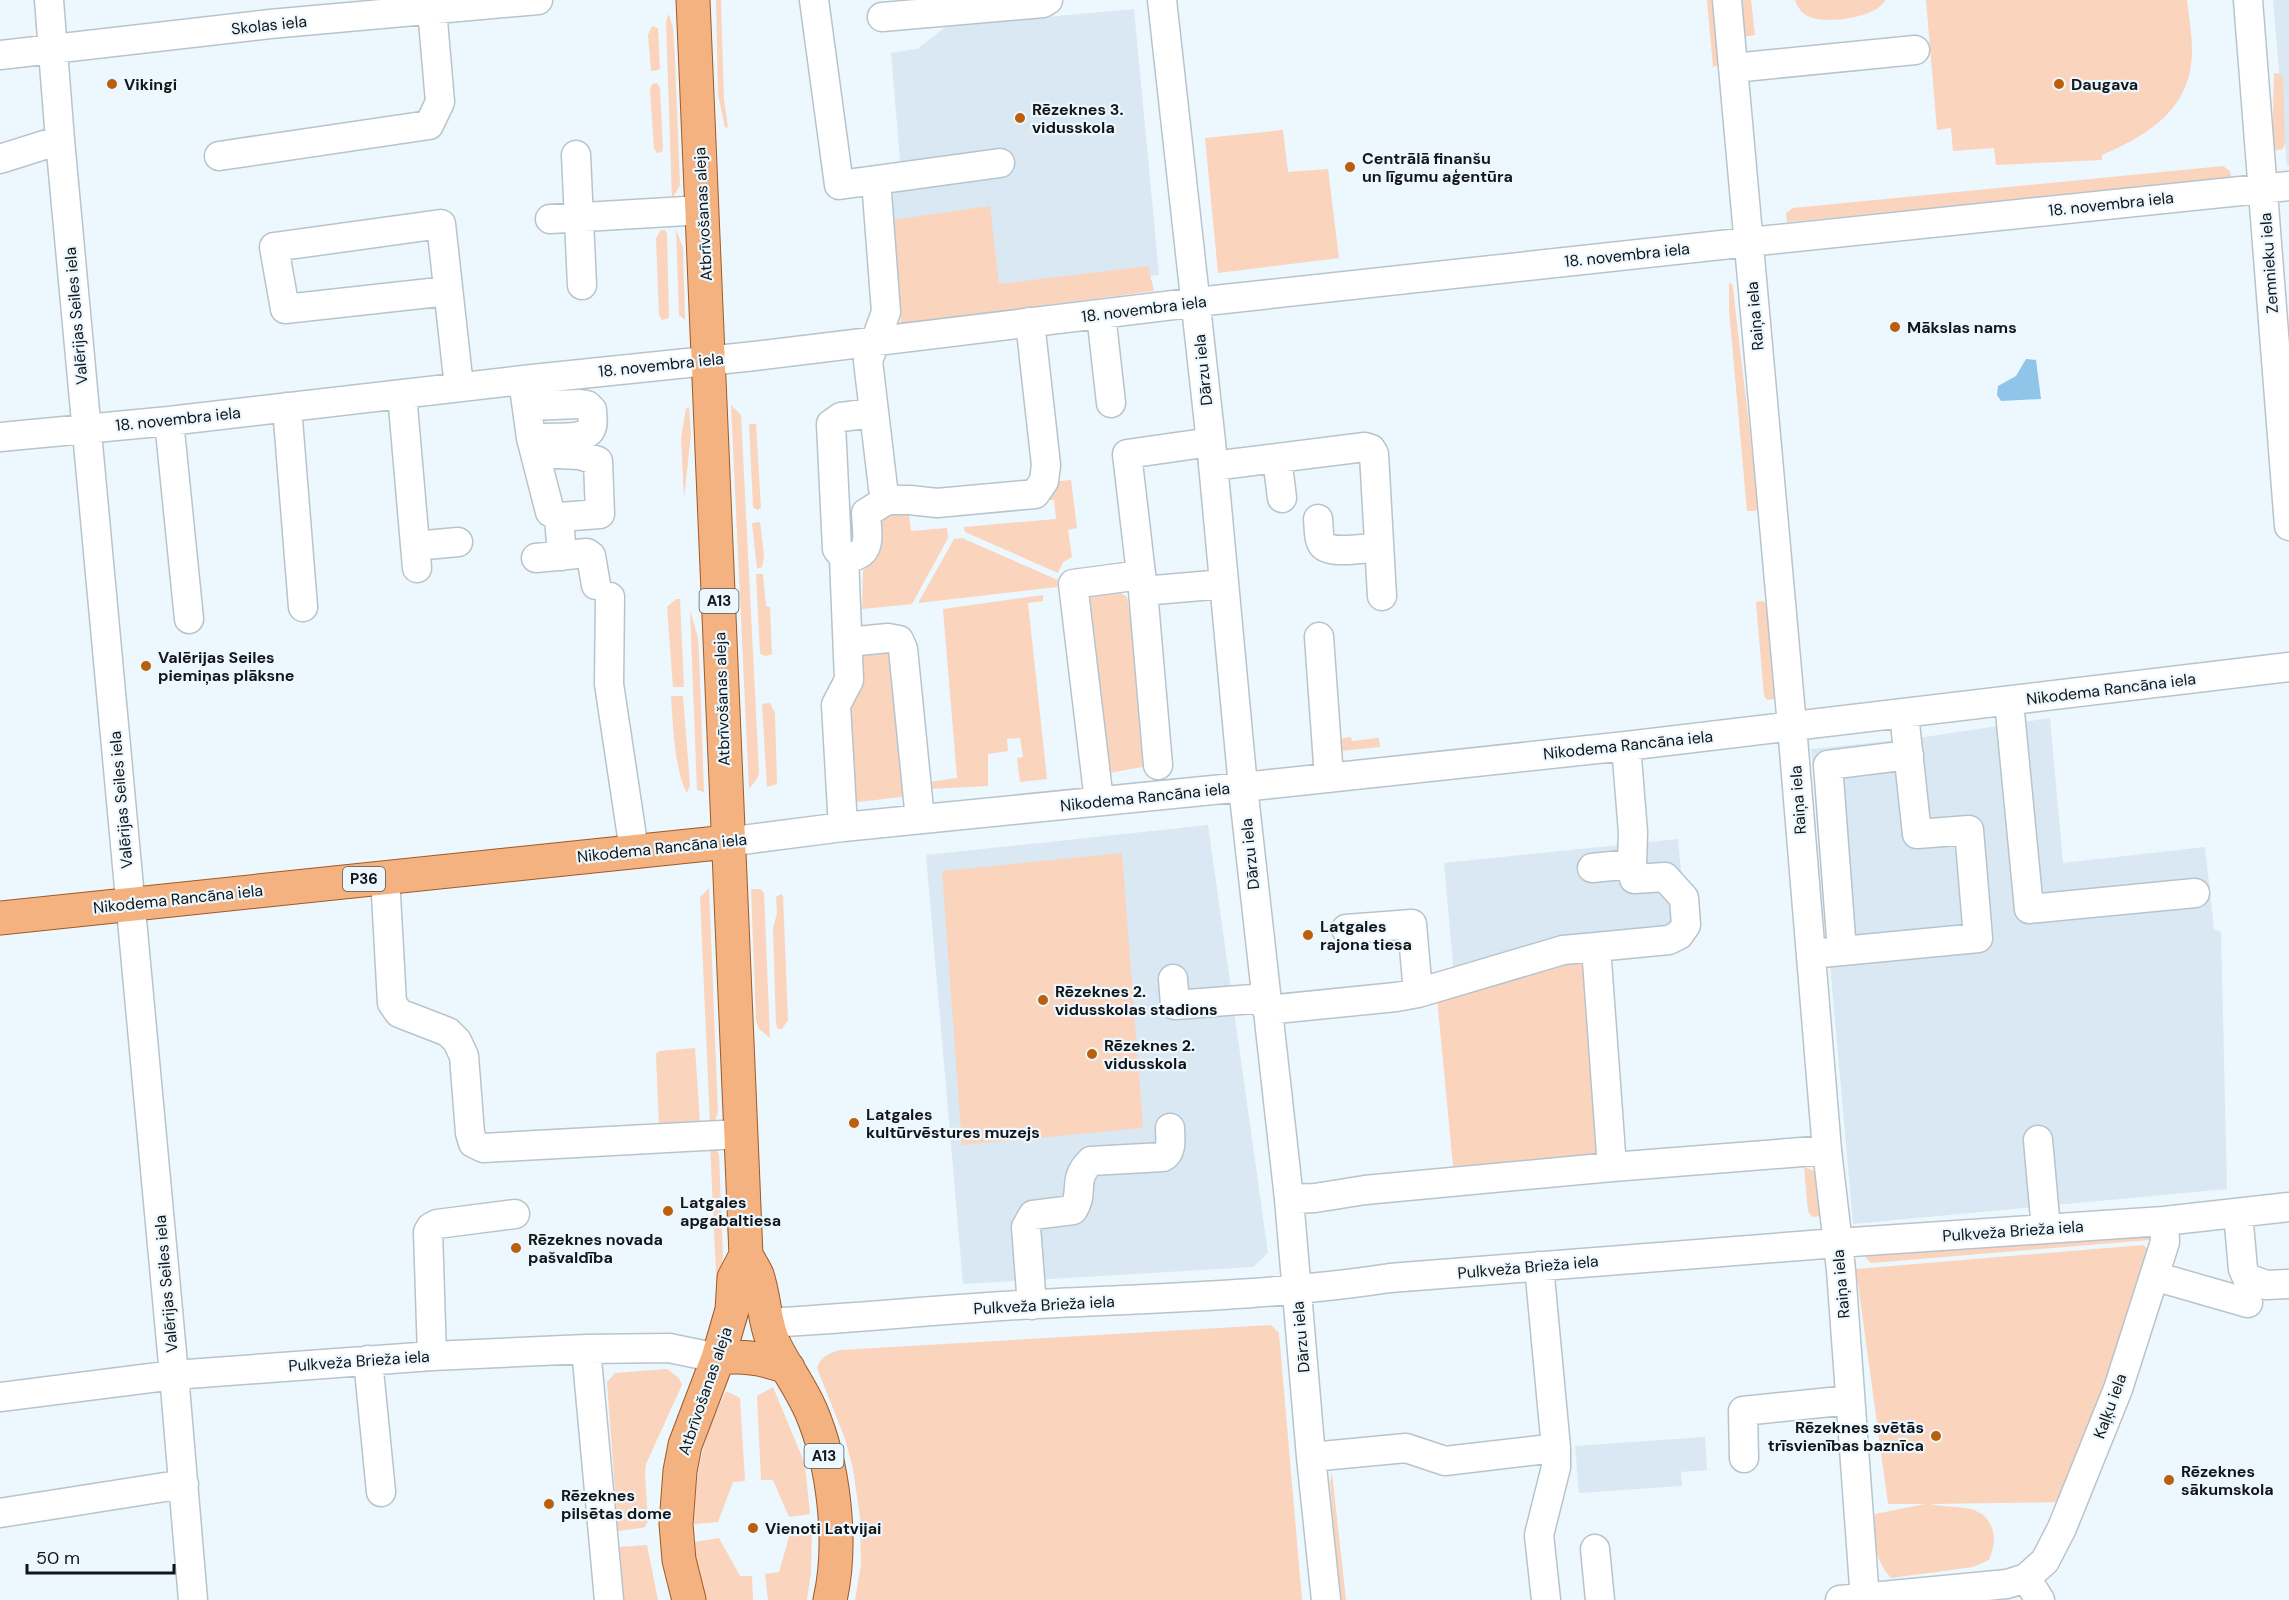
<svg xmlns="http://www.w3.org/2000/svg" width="2289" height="1600" font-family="'DM Sans',sans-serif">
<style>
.built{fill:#d9e8f3}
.green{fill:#fad4bd}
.water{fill:#8fc5e9}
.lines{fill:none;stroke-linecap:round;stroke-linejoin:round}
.minor-casing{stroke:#b8c4cc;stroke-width:31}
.major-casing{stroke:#9f5a25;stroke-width:35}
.minor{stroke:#fff;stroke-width:28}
.major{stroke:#f3b280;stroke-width:33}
.poi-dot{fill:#bc5f0d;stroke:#edf7fe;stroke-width:2}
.labels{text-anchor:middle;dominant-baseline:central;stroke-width:4.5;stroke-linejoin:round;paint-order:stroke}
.shield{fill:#edf7fe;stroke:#545a5e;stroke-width:1.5}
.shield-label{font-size:15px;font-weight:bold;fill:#121619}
.street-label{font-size:16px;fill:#121619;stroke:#edf7fe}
.poi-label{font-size:16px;font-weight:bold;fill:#121619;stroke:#edf7fe;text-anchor:start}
</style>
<rect width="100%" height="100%" fill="#edf7fe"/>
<!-- built -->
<path class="built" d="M2273,0H2289V166H2287Z
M1134,9L1159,275L878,309L870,187L902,183L891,53L917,49L947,26Z
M2050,718L2063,863L2205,847L2214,929L2221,932L2227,1189L1853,1224L1811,749L1918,738Z
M1208,825L1268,1253L1253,1267L963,1284L926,855Z
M1678,839L1687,935L1455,987L1444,863Z
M1705,1437L1707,1470L1681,1472L1682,1486L1579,1493L1575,1446Z"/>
<!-- green -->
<path class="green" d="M716,0H721L724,100L728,127L725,128L718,94Z
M1707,0H1713L1719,63L1717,66L1713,67Z
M1741,0H1751L1755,35L1742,37Z
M1795,0H1885C1877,18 1826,24 1810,17C1802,14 1798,8 1795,0Z
M1926,0H2187C2189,17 2192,34 2192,51C2192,108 2149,135 2102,155V160L1996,165L1994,148L1953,151L1951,128L1937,130Z
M669,14L673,28L675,59L680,185L672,199L666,21Z
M652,26L658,28L660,68L658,70L651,71L648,35Z
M2274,73L2281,74L2283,80L2285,143L2283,149L2272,151Z
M657,83L660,88L663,148L662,152L657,153L654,149L650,90L652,84Z
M1283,130L1288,172L1328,169L1339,258L1218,273L1205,138Z
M2223,166L2230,171L2232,180L1787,222L1786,213L1793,208Z
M990,206L999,284L1148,266L1154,291L901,324L892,220Z
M676,229L683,248L685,320L679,315Z
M661,230H665L667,234L669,318L662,320L659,315L656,238Z
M1729,283L1732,284L1733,288C1741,362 1751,434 1758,508L1755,511H1747L1729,310Z
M731,405L741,415L759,772L758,777L749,789Z
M689,407L691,434L684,498L681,438L686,409Z
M749,424H756L761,508L757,510L753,507Z
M1071,480L1077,528L1068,530L1072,557L1063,562L1058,573L965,532L964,527L1056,519L1054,500H1044L1050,482Z
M908,508L911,531L947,528L948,538L912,604L862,609L863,571L878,557L881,514Z
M760,522L764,555L762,567L757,569L752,523Z
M962,538L1058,580L1057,587L918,603L954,539Z
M756,574H763L766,606L770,607L772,654L766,656L760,654Z
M1108,585L1127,597L1153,765L1109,773L1087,590Z
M1043,595V601L1028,603L1047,779L1020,782L1017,758L1023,757L1020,738L1007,739L1008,751L988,754V786L929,789V782L957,778L943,609Z
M676,599H680L684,687H673L667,607Z
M1763,601L1767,605L1775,699L1767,700L1764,696L1756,602Z
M690,610L698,638L699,653L704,792L697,790Z
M888,638L918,795L841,804L848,642Z
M671,696H683L690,785L687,793C674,770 673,722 671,696Z
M770,703L775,713L777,784L767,787L762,704Z
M1351,737L1352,741L1379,738L1380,747L1340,751L1339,739Z
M1122,853L1143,1128L962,1145L942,871Z
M709,888L718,1112L715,1121L710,1124L700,897Z
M751,889H760L764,893L770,1038L759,1029L756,1020Z
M781,894L783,896L788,1020L782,1029H778L776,1024L773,929L777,913L776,897Z
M1574,957L1588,968L1611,1156L1453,1166L1437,998Z
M695,1048L700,1122L697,1126L659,1125L656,1054L659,1051Z
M710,1144L716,1149L719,1155L723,1255L719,1293L717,1294Z
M1804,1167L1815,1171L1822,1216L1812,1217L1808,1211Z
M2149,1236L2150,1240L1871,1263L1866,1258V1255Z
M2143,1245L2150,1251L2073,1502L1930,1504C1953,1510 1982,1501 1992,1528C1996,1540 1993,1549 1989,1560L1973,1567L1891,1578C1875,1561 1871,1537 1875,1514L1925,1504H1888L1856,1269Z
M1271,1325L1279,1333L1302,1600H855L861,1564L860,1517L853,1469L845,1439L817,1368C821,1356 828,1354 840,1350Z
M667,1369L679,1378L682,1385L646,1464L645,1474L648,1521L645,1527L641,1528L618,1531L607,1382L615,1373Z
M773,1387L805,1464L810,1514L789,1517L773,1480H761L757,1396Z
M726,1391L740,1398L745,1481L733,1482L718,1522L694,1524C695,1473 703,1436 726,1391Z
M1332,1473L1346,1600H1339L1330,1482Z
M812,1529L811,1572L807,1600H768L765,1574L779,1572L791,1530Z
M719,1538L740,1576H752L753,1600H706L696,1560L695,1542Z
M647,1545L658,1600H622L618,1547Z"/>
<!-- water -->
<path class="water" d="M2026,359L2036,360L2041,399L2001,401L1997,395L1998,386L2016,376Z"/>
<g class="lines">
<defs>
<path id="minor" d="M49,0L60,140L174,1375L193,1600
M814,0L839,185L876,180L886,312L868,361L883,488L887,500H910L937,503L1035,494L1044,481L1046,465L1030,322
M1162,0L1211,442L1243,787L1289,1199L1311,1457L1326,1600
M1727,0L1792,726L1827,1150L1841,1270L1865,1600
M2248,0L2289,526
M882,17L1043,3L1048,0
M0,55L270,24L538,0
M1733,68L1915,50
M576,155L582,285
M219,156L429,125L440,102L432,9
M0,159L60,140
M876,180L1000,163
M550,219L703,210
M448,291L285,309L274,247L441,224L459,387
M1101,314L1111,403
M523,380L531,438L550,512L559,517L562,556
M402,394L417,568
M528,406L580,404L587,405L592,410C592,416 594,424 591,429C587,440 555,437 545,438
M287,407L303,607
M169,421L189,619
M0,437L169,421L523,380L755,356L1215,300L1749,242L2289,186
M1211,442L1127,454L1143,591L1224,584
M535,453L580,455L598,461L600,514L559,517
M1277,458L1282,498
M1213,466L1365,447L1371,449L1374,454L1382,596
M1318,519C1319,526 1318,538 1322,544C1328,555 1367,548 1379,547
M415,546L458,542
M536,558L587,553L591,556L596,585
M844,558C874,556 867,536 866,513L887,500
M1143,591L1158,765
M610,597L609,684L634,850
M1319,637L1329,778
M848,642L888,638L899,640L903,649L920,819
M2009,702L2029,909L2195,893
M1099,801L1073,584L1141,575
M843,827L836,705L849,680L844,558L837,549L831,424L841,417L873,413
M727,842L843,827L1243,787L1626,746L2289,667
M1592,868L1632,864
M385,877L392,1003L399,1013L448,1032L457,1041L464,1056L470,1133L473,1143L483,1148L740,1134
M1346,929L1412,924L1418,993
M1596,947L1669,940L1679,935L1686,925L1684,898L1665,877L1634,879L1632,864L1633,832L1626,746
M1842,951L1828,765L1909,755
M1811,954L1978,938L1969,830L1917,834L1904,714
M1173,979L1175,1005L1266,998
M1267,1010L1396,997L1418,993L1563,950L1596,947L1612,1167
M2038,1140L2046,1229
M1289,1199L1315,1198L1365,1190L1612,1167L1827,1150
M2238,1213L2243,1269L2247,1278L2266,1285L2287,1284
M1539,1266L1556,1448V1467L1539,1535L1546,1600
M2154,1276L2248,1303
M1032,1305L1026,1227L1033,1215L1073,1210C1085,1192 1071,1180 1091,1161L1163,1157C1173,1151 1170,1139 1170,1128
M767,1323C857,1318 946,1309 1036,1304C1154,1298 1273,1296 1390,1278L1837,1243L2164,1221L2289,1207
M586,1349L609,1600
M432,1356L428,1232L431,1227L437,1224L515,1214
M368,1360L381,1492
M0,1397L174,1375L432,1356L586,1349L669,1348L718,1358
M1311,1457L1406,1448L1445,1461L1556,1448
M1744,1458L1743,1411L1850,1400
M0,1513L184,1484
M1595,1549L1600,1600
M2026,1578L2040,1600
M1840,1600L2007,1584L2026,1578L2045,1561L2062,1528L2118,1389L2165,1242L2164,1221"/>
<path id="major" d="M693,0L746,1255C749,1261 754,1268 757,1275C765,1298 764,1324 775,1346C786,1368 801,1388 811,1411C834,1465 843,1543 830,1600
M0,918L727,842
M718,1358C744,1355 765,1358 788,1368
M689,1600L679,1560L676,1524L680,1471L685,1445L718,1358L732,1310L734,1278L746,1255"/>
</defs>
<!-- minor casing -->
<use href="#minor" class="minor-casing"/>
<!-- major casing -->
<use href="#major" class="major-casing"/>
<!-- minor -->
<use href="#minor" class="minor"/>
<!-- major -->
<use href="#major" class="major"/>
</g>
<!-- markers -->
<g class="poi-dot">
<circle cx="112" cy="84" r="6"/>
<circle cx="2059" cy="84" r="6"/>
<circle cx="1020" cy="118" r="6"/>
<circle cx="1350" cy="167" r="6"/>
<circle cx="1895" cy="327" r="6"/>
<circle cx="146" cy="666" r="6"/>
<circle cx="1308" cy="935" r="6"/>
<circle cx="1043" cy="1000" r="6"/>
<circle cx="1092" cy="1054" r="6"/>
<circle cx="854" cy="1123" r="6"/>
<circle cx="668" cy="1211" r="6"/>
<circle cx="516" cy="1248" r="6"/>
<circle cx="1936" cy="1436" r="6"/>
<circle cx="2169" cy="1480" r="6"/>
<circle cx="549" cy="1504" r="6"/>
<circle cx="753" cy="1528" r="6"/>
</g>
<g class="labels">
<!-- shield labels -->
<g class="shield">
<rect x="699.5" y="589" width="39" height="24" rx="4.5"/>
<rect x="343" y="867" width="42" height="24" rx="4.5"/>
<rect x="804.5" y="1444" width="39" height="24" rx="4.5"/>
</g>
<g class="shield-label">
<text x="719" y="601">A13</text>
<text x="364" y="879">P36</text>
<text x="824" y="1456">A13</text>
</g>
<!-- street labels -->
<g class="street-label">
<text transform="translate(269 25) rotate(-6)">Skolas iela</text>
<text transform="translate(2111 204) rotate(-6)">18. novembra iela</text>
<text transform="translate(703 214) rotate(-93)">Atbrīvošanas aleja</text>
<text transform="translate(1627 255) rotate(-6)">18. novembra iela</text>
<text transform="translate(2269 263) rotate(-94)">Zemnieku iela</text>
<text transform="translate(1144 309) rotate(-7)">18. novembra iela</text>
<text transform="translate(76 316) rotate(-95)">Valērijas Seiles iela</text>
<text transform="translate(1755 316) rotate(-95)">Raiņa iela</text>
<text transform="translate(661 365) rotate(-6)">18. novembra iela</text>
<text transform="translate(1203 370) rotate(-96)">Dārzu iela</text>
<text transform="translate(178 419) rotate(-6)">18. novembra iela</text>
<text transform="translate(2111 689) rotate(-7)">Nikodema Rancāna iela</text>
<text transform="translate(722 699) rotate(-92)">Atbrīvošanas aleja</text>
<text transform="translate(1628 745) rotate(-6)">Nikodema Rancāna iela</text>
<text transform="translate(1145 797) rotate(-6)">Nikodema Rancāna iela</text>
<text transform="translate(121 800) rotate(-95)">Valērijas Seiles iela</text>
<text transform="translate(1798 800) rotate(-94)">Raiņa iela</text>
<text transform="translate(662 848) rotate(-6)">Nikodema Rancāna iela</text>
<text transform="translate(1250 854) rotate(-96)">Dārzu iela</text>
<text transform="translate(178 899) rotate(-6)">Nikodema Rancāna iela</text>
<text transform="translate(2013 1231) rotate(-4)">Pulkveža Brieža iela</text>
<text transform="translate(1528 1267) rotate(-5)">Pulkveža Brieža iela</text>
<text transform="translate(166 1284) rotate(-95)">Valērijas Seiles iela</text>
<text transform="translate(1841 1284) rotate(-95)">Raiņa iela</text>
<text transform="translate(1044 1305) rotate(-3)">Pulkveža Brieža iela</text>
<text transform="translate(1301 1337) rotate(-95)">Dārzu iela</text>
<text transform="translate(359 1361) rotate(-4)">Pulkveža Brieža iela</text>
<text transform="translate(705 1391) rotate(-71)">Atbrīvošanas aleja</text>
<text transform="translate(2110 1406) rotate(-70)">Kaļķu iela</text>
</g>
<!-- poi labels -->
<g class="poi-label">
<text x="124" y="84">Vikingi</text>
<text x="2071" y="84">Daugava</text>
<text x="1032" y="109">Rēzeknes 3.<tspan x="1032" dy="18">vidusskola</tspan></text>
<text x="1362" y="158">Centrālā finanšu<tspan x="1362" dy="18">un līgumu aģentūra</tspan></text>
<text x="1907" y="327">Mākslas nams</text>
<text x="158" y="657">Valērijas Seiles<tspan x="158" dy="18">piemiņas plāksne</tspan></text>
<text x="1320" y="926">Latgales<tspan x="1320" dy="18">rajona tiesa</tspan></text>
<text x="1055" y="991">Rēzeknes 2.<tspan x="1055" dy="18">vidusskolas stadions</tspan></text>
<text x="1104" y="1045">Rēzeknes 2.<tspan x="1104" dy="18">vidusskola</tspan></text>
<text x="866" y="1114">Latgales<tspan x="866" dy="18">kultūrvēstures muzejs</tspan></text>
<text x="680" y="1202">Latgales<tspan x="680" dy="18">apgabaltiesa</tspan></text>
<text x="528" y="1239">Rēzeknes novada<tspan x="528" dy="18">pašvaldība</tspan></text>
<text x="1924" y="1427" text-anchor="end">Rēzeknes svētās<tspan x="1924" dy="18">trīsvienības baznīca</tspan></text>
<text x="2181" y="1471">Rēzeknes<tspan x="2181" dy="18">sākumskola</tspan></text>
<text x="561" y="1495">Rēzeknes<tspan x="561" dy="18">pilsētas dome</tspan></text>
<text x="765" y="1528">Vienoti Latvijai</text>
</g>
</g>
<!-- scale -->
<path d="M27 1564v9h147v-9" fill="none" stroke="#121619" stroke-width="3"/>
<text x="36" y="1564" font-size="18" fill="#121619" stroke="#edf7fe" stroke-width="4.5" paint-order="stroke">50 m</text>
</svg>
